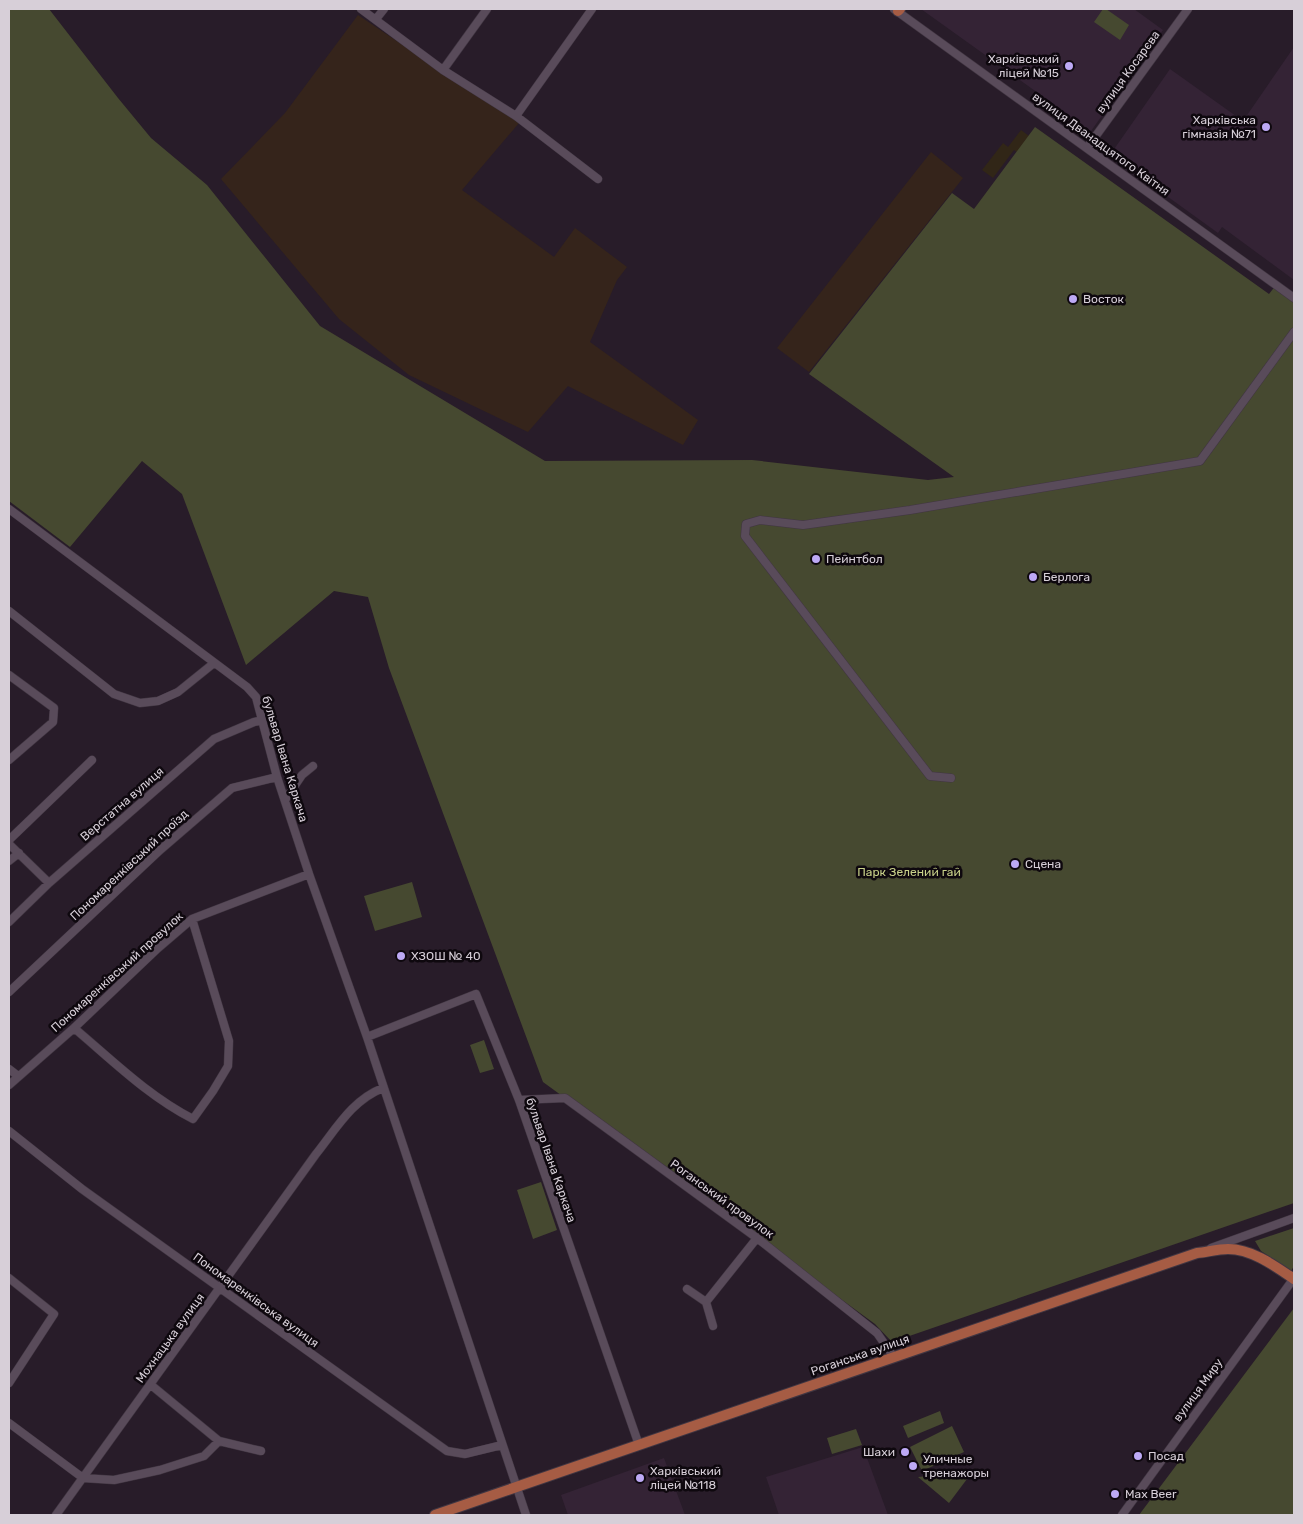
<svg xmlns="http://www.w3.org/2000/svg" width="1303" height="1524" font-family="Rubik,sans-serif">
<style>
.commercial{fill:#312617}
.industrial{fill:#35241b}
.built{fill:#342335}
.green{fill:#464930}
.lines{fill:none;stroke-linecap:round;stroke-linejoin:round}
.minor-casing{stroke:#413642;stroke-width:9}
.major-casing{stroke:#413642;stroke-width:12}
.minor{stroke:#594b5a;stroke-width:8}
.major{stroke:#a65c44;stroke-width:10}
.poi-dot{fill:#bda9f5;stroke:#0e080e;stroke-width:2}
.labels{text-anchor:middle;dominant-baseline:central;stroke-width:5;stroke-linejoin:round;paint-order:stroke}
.poi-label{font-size:12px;fill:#d7cfd8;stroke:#0e080e;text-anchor:start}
.street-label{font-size:12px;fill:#d7cfd8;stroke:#0e080e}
.park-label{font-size:12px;fill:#c9d28a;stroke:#0e080e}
</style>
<rect width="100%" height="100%" fill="#281c29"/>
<!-- commercial -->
<path class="commercial" d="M1021,130L1029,136L1017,152L1014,150L993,178L982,170L1003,143L1008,147Z"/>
<!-- industrial -->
<path class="industrial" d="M358,15L519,123L462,190L554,257L575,228L627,267L617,280L590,342L698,420L683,445L568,386L528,432L409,375L339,319L221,179L285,113Z
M931,152L963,178L809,372L777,348Z"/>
<!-- built -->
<path class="built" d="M921,9H1134L1163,30L1091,131Z
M1294,47V280L1222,227L1218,233L1110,155L1170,69L1243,121Z
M863,1447L888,1515H779L766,1477Z
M664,1458L685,1515H568L561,1495Z"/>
<!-- green -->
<path class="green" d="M9,9H49L118,98L151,138L207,185L320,326L545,461L752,460L928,480L954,477L809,374L952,193L974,209L1035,127L1269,294L1276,285L1294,298V1203L892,1342L875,1324L543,1082L389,668L368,597L334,591L246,665L182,494L142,461L70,547L9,501Z
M1103,9H1106L1129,25L1120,40L1094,22Z
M412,882L422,917L375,931L364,896Z
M484,1040L494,1069L480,1073L470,1045Z
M541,1182L557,1230L533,1239L517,1190Z
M1294,1228V1266L1291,1271L1261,1251L1255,1241Z
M1294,1308V1515H1139Z
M940,1411L944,1423L908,1438L903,1426Z
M952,1426L964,1452L922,1471L910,1447Z
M856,1429L862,1445L832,1454L827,1438Z
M970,1472V1475L949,1503L918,1477Z"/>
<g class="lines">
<defs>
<path id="minor" d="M361,9L443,70L516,116L598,179
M894,9L1294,298
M376,19L384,9
M443,70L487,9
M516,116L592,9
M1087,148L1188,9
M9,509L247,687L256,697L277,777L309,874L367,1037L526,1515
M9,611L114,694L140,703L158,701L178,692L214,663
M9,675L54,708L53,722L9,760
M951,778L930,776L745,536L746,524L760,520L803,525L910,510L1200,461L1294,332
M285,800L302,775L313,766
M9,840L92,760
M9,844L49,883
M9,861L19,853
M9,922L49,883L214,739L254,722L262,720
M9,992L159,851L232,788L277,777
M74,1028C112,1060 148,1096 193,1119L213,1091L228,1066L229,1041L192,919
M367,1037L476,994L519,1100L639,1445
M9,1069L18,1076
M9,1085L74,1028L157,949L192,919L309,874
M519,1100L565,1098L757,1238L877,1333L893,1356
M9,1131L82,1189L447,1451L465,1454L502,1445
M1211,1248L1294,1218
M9,1278L54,1314L9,1383
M687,1289L706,1302L713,1326
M706,1302L757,1238
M151,1385L219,1441
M9,1423L83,1478L114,1480L160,1470L204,1456L219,1441L261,1451
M56,1515L316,1154C336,1129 352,1100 383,1088
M1122,1515L1294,1278"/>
<path id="major" d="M898,11L900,9
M435,1515L1197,1253C1207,1252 1218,1249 1228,1249C1252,1249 1275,1266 1294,1279"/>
</defs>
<!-- minor casing -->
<use href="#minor" class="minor-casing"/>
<!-- major casing -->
<use href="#major" class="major-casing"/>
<!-- minor -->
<use href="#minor" class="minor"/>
<!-- major -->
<use href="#major" class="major"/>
</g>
<!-- markers -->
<g class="poi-dot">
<circle cx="1069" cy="66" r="5"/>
<circle cx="1266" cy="127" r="5"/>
<circle cx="1073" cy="299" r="5"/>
<circle cx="816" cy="559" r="5"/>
<circle cx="1033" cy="577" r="5"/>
<circle cx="1015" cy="864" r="5"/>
<circle cx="401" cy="956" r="5"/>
<circle cx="905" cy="1452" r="5"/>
<circle cx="1138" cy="1456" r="5"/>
<circle cx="913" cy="1466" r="5"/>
<circle cx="640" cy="1478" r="5"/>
<circle cx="1115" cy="1494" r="5"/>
</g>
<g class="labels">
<!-- poi labels -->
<g class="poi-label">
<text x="1059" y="59" text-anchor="end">Харківський<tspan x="1059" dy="14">ліцей №15</tspan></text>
<text x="1256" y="120" text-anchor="end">Харківська<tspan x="1256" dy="14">гімназія №71</tspan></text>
<text x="1083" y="299">Восток</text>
<text x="826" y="559">Пейнтбол</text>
<text x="1043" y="577">Берлога</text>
<text x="1025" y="864">Сцена</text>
<text x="411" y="956">ХЗОШ № 40</text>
<text x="895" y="1452" text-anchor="end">Шахи</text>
<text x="1148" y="1456">Посад</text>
<text x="923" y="1459">Уличные<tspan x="923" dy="14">тренажоры</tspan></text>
<text x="650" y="1471">Харківський<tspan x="650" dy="14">ліцей №118</tspan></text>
<text x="1125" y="1494">Max Beer</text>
</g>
<!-- street labels -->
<g class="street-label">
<text transform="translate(1128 72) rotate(-54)">вулиця Косарєва</text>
<text transform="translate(1101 144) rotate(36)">вулиця Дванадцятого Квітня</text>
<text transform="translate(285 759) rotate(73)">бульвар Івана Каркача</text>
<text transform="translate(122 804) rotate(-41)">Верстатна вулиця</text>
<text transform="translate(129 865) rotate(-43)">Пономаренківський проїзд</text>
<text transform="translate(117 972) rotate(-42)">Пономаренківський провулок</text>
<text transform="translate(551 1160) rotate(71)">бульвар Івана Каркача</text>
<text transform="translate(722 1199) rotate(36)">Роганський провулок</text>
<text transform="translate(256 1300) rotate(36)">Пономаренківська вулиця</text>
<text transform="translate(170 1338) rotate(-54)">Мохнацька вулиця</text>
<text transform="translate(860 1355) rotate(-19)">Роганська вулиця</text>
<text transform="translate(1198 1390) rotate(-54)">вулиця Миру</text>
</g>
<!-- park labels -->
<g class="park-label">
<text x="909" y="872">Парк Зелений гай</text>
</g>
</g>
<!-- border -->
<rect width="1303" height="1524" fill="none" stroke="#d7cfd8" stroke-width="20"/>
</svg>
